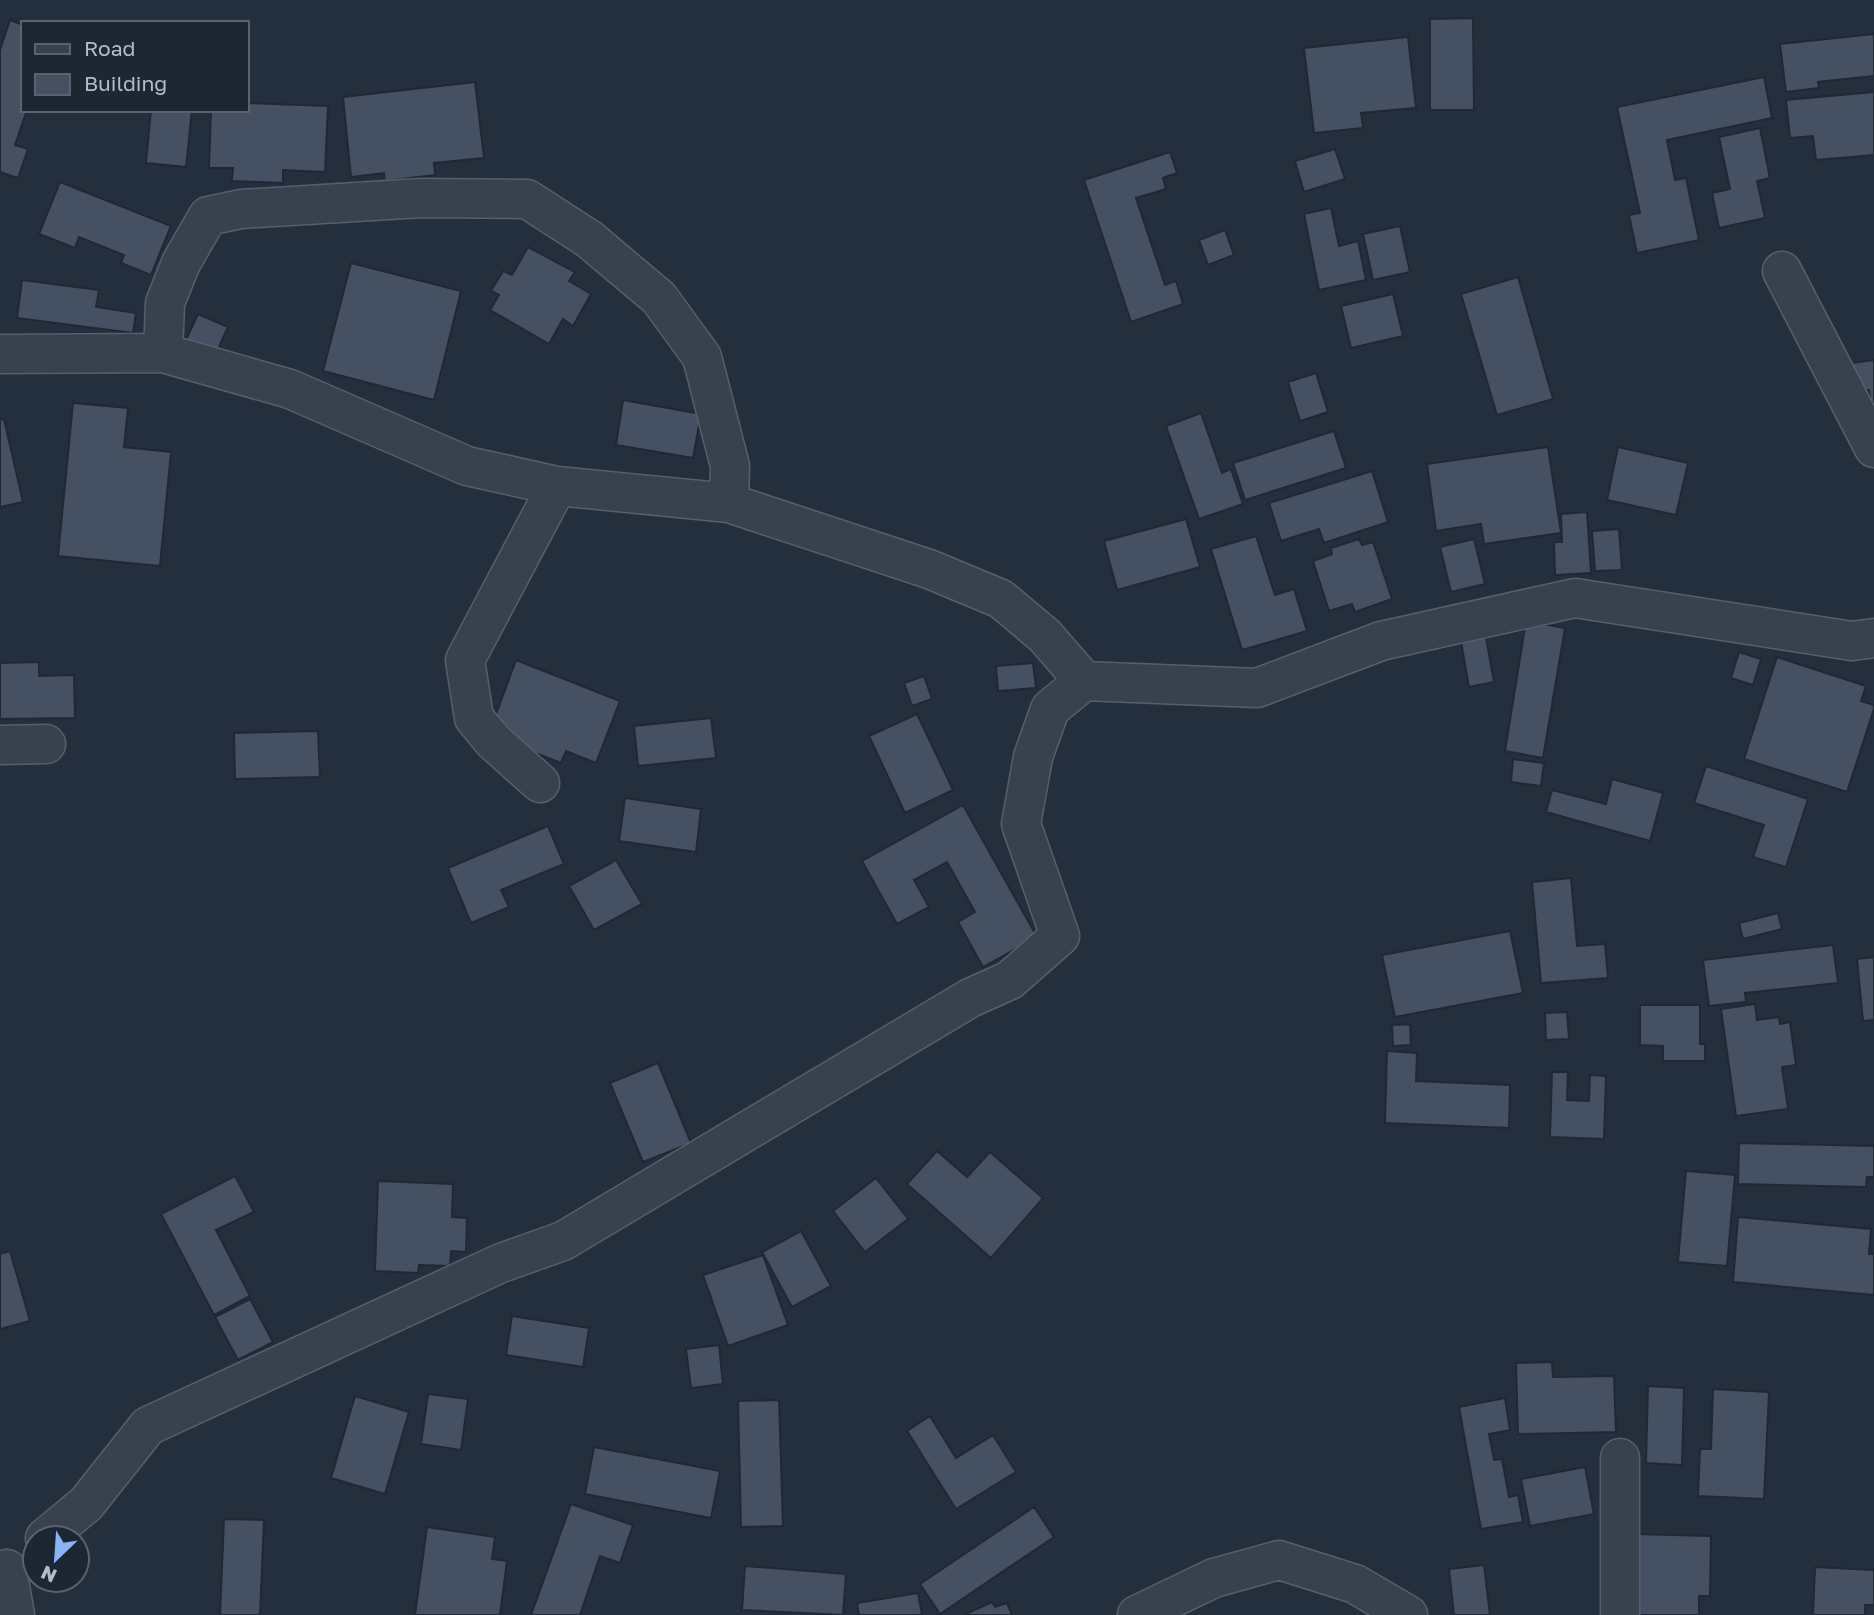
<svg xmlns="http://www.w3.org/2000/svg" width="1874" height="1615" font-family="'Golos Text',sans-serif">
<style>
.building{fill:#455162;stroke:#1f2835;stroke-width:2}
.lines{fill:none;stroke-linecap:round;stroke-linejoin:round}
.minor-casing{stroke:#565f6c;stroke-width:41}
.minor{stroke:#38414e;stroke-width:38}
</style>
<rect width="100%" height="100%" fill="#242f3e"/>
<!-- building -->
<path class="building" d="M1473,18L1474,110H1430V19Z
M10,20L23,25V110H27L15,145L28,149L18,178L0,172V50Z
M1874,34V76L1818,82L1819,88L1786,92L1780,44Z
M1408,37L1416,108L1361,113L1363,128L1314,133L1304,48Z
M1764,77L1772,118L1667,140L1675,180L1686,178L1699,240L1637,253L1629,215L1640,213L1617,107Z
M475,82L484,158L434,163L435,175L385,181L384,173L351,177L343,97Z
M1874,92V155L1816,160L1813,136L1790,138L1786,100Z
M247,103L328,106L325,172L283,170V183L232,181L233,168H209L211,110H247Z
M151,110H192L186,167L146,163Z
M1760,128L1770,178L1757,181L1765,218L1719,228L1712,193L1730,189L1719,137Z
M1335,149L1345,179L1304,192L1295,161Z
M1170,152L1177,173L1163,178L1166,189L1136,198L1165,285L1176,281L1183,304L1131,322L1084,180Z
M60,182L171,226L151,275L121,263L124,255L79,237L75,248L39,234Z
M1331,208L1339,246L1358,241L1366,280L1319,290L1304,214Z
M1400,226L1410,272L1373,280L1363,234Z
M1225,230L1234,255L1208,265L1199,240Z
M528,247L575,272L569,281L591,294L573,326L563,319L549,344L490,310L499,295L491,291L503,271L512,275Z
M351,263L461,291L434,400L323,371Z
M1518,277L1553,399L1497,415L1461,294Z
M22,280L99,290L96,307L136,313L133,333L17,318Z
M1393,294L1403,336L1351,348L1341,306Z
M198,314L228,327L215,356L185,342Z
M1874,360V427H1873L1869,390L1855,391L1852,363Z
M1316,373L1328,412L1300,421L1288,382Z
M623,400L701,414L693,458L616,445Z
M73,403L128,408L124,447L171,452L160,566L58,556Z
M1201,413L1222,473L1231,469L1243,504L1199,519L1166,426Z
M4,419L23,502L0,507V420Z
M1334,431L1346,468L1245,500L1233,463Z
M1548,447L1561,533L1484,544L1481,524L1436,531L1427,464Z
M1618,447L1688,463L1676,515L1607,500Z
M1372,471L1388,522L1324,543L1319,529L1281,541L1269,503Z
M1587,512L1591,573L1555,575L1554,542H1562L1561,514Z
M1186,519L1200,567L1117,590L1104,541Z
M1619,529L1622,570L1595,571L1592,531Z
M1256,536L1275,595L1294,589L1307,631L1242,650L1211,549Z
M1359,539L1362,545L1373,542L1392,599L1355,612L1352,604L1329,611L1313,561L1332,554L1331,548Z
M1474,539L1485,584L1451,592L1440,547Z
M1526,621L1565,628L1543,758L1505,751Z
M1485,632L1494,682L1469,687L1460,636Z
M1739,652L1761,659L1753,685L1731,678Z
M1777,657L1866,686L1861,701L1874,705V709L1847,792L1744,759Z
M516,660L620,701L596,763L566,751L561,763L507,742L492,725Z
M39,662V676L74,675L75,718L0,719V663Z
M1033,663L1036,688L998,691L996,666Z
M924,676L932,699L912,706L904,683Z
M917,714L953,790L905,813L869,736Z
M711,718L716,758L638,766L634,726Z
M318,731L320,777L235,779L234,733Z
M1513,759L1544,763L1541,786L1511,782Z
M1706,766L1808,799L1786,867L1753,857L1764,825L1694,803Z
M1612,779L1663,793L1650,841L1546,812L1552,790L1606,804Z
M625,798L701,809L696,852L619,841Z
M963,805L1037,937L983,967L958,922L975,912L947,862L914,880L929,907L897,924L862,861Z
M548,826L564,864L501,890L509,907L471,923L448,868Z
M616,860L642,904L594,930L569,886Z
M1571,878L1577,946L1605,944L1608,978L1541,983L1532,882Z
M1778,913L1782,929L1743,939L1739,923Z
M1510,931L1523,993L1395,1017L1382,955Z
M1833,945L1838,983L1745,993L1746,1002L1709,1006L1703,960Z
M1874,957V1020L1863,1021L1857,959Z
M1755,1004L1757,1020L1779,1017L1780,1024L1790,1022L1796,1065L1782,1067L1788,1109L1736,1116L1721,1009Z
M1640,1005H1700V1044H1705V1061H1663V1046L1640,1045Z
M1567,1012L1569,1039L1546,1040L1545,1013Z
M1410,1024L1411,1045L1393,1046L1392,1025Z
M1387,1051L1417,1053L1416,1081L1510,1085L1509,1128L1385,1123Z
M658,1063L691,1143L643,1162L610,1083Z
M1552,1072H1568L1567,1100L1589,1101L1590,1075L1606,1076L1604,1139L1550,1137Z
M1739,1143L1874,1146V1177H1867L1866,1187L1738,1184Z
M937,1151L967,1177L990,1152L1043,1198L991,1258L907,1184Z
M1686,1171L1735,1175L1727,1266L1678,1262Z
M235,1176L254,1212L216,1230L250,1296L214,1315L161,1214Z
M876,1178L908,1219L865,1252L833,1211Z
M378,1181L453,1184L452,1217L467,1218L466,1252L451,1251L450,1266L419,1265L418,1273L375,1271Z
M1738,1217L1871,1229L1869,1254H1874V1295L1733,1282Z
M801,1231L831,1286L792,1307L762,1252Z
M10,1251L30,1321L0,1329V1254Z
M763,1255L788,1325L728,1346L703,1275Z
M250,1299L273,1342L238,1360L215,1317Z
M512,1316L589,1328L583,1367L506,1355Z
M719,1345L723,1384L691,1388L686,1349Z
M1552,1362L1553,1377L1614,1376L1616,1432L1518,1434L1516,1363Z
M1648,1386L1684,1388L1682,1465L1646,1463Z
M1713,1389L1769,1392L1764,1499L1698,1496L1700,1449H1711Z
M428,1394L468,1399L461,1450L421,1444Z
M355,1396L409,1412L385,1494L331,1478Z
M1505,1398L1510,1430L1489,1434L1494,1460L1502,1459L1509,1497L1518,1495L1523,1522L1481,1529L1459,1407Z
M779,1400L783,1526L741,1527L738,1401Z
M930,1416L956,1458L993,1435L1016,1472L956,1509L907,1431Z
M594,1447L720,1471L711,1518L585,1494Z
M1585,1467L1594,1514L1530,1526L1521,1479Z
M571,1504L633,1525L620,1563L600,1556L580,1615H531Z
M1034,1507L1054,1537L940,1614L920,1584Z
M224,1519L264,1520L260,1615H220Z
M427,1527L495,1537L492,1559L507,1561L500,1615H415Z
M1634,1534L1711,1536L1710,1596H1699V1615H1632Z
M1484,1565L1490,1615H1454L1449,1569Z
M745,1566L846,1574L843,1615L742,1610Z
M1815,1567L1874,1570V1605H1865V1615H1813Z
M918,1593L922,1615H859L857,1603Z
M992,1602L995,1607L1007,1603L1012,1615H964Z"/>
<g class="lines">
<defs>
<path id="minor" d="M1782,271L1874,448
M163,353L165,303L181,263L208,216L241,209L421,198L527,199L589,239L659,298L702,357L730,466L729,503
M0,354L163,353L290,389L467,466L557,486L729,503L929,569L1001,599L1045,636L1084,681L1257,688L1381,641L1575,598L1852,641L1874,638
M0,745L46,744
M540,783L493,741L474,718L465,660L557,486
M1620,1458V1615
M45,1538L86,1504L148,1426L501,1263L563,1241L970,998L1010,980L1060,936L1021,824L1033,757L1050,709L1084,681
M7,1569L15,1615
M1137,1615L1214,1578L1279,1560L1355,1584L1408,1615"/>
</defs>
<!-- minor casing -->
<use href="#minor" class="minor-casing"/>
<!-- minor -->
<use href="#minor" class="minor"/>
</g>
<!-- legend -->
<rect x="21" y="21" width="228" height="91" fill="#1d2633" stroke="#59626f" stroke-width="2"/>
<rect x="35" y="44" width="35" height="10" fill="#38414e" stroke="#59626f" stroke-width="2"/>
<text x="84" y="56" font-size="21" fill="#b4bcc9">Road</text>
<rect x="35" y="74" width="35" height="21" fill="#455162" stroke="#59626f" stroke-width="2"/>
<text x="84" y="91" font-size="21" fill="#b4bcc9">Building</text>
<!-- north arrow -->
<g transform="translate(56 1559) rotate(205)"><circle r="33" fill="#1d2633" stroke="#59626f" stroke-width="2"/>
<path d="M0-5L12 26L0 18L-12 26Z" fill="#8ab4f8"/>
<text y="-10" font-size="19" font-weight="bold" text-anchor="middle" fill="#b4bcc9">N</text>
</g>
</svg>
